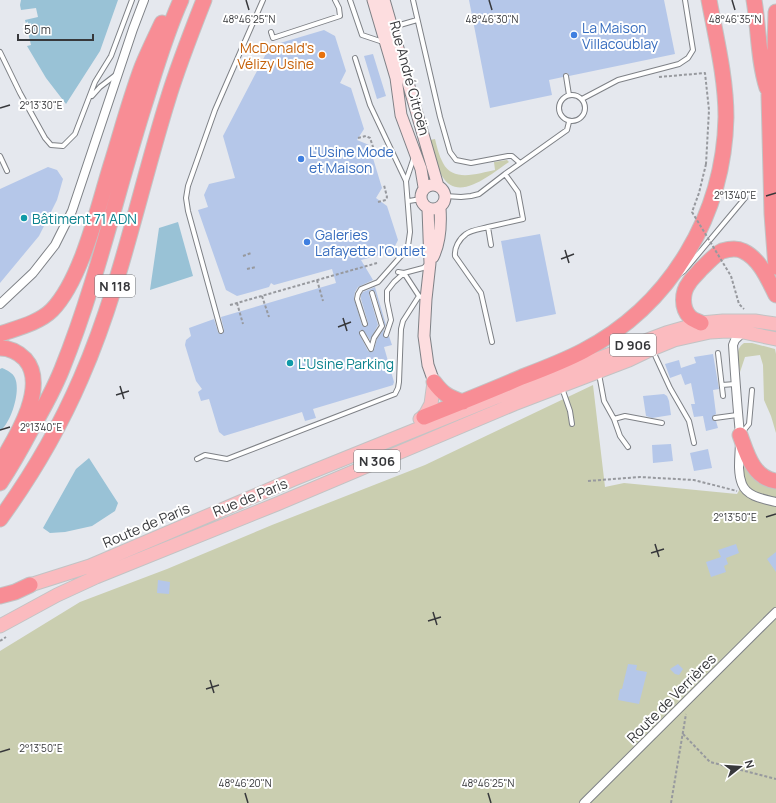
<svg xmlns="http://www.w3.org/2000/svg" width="776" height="803" font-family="Manrope,sans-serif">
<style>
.green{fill:#caceb0}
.water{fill:#99c2d6}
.building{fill:#b5c7e9}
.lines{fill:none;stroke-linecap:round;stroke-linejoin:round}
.lane-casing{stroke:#7e8186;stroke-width:6}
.street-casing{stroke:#7e8186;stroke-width:10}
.secondary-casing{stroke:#7e8186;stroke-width:13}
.primary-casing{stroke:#c3c3c4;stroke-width:15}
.highway-casing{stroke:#c3c3c4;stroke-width:17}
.path{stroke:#97999e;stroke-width:2;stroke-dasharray:3 2;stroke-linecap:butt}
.lane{stroke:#fff;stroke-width:4}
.street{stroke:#fff;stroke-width:8}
.secondary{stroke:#fddddf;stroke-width:11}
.primary{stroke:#fbbbbf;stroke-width:13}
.highway{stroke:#f88d95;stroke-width:15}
.path-bridge{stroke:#97999e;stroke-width:2;stroke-dasharray:3 2;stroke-linecap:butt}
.ticks{fill:none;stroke:#37383b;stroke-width:1.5}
.shop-dot{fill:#3f7fe0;stroke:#fff;stroke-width:1.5}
.food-dot{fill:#e8710a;stroke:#fff;stroke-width:1.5}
.culture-dot{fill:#0f9aa8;stroke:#fff;stroke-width:1.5}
.labels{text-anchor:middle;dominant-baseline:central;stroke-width:4;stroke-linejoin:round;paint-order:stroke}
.shield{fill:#fff;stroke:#737476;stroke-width:1}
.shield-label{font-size:13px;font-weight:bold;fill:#37383b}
.shop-label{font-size:14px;fill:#366cbe;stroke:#fff;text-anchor:start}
.food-label{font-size:14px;fill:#c56008;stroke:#fff;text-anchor:end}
.street-label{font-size:14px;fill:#37383b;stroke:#fff}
.culture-label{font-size:14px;fill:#0d838f;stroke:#fff;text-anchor:start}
.ticks-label{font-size:10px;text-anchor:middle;fill:#37383b;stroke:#fff;stroke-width:4;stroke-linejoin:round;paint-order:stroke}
</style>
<rect width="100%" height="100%" fill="#e5e8ee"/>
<!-- green -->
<path class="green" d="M435,139C437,147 439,156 443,163C453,183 479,173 495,170L494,162L507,160L509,162C492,173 458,204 442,176C436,166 434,152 430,140Z
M744,343H752L775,349L776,354V433L771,416L764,400L763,365L760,355L745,357L740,372C739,363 734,349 744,343Z
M593,385L605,487L624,483L737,494L744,482L743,454L776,487V803H0V651L80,602L167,569L272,525L425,465Z"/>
<!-- water -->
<path class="water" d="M21,0H118L100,51L66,104L46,78L27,46L31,45L25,20L38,17L36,8L21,10L20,5Z
M178,222L193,276L150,290L159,228Z
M2,368C7,370 13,373 15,378C21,391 11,423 0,431V369Z
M89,458L118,503L115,511L92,526L65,532L50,533L43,528L76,469Z"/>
<!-- building -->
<path class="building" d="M469,0H664L675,54L569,76L568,73H565L563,77L549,80L552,95L490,108Z
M324,30L335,36L346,71L340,83L351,88L364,129L357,140L369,145L382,188L376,198L387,206L398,240L392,252L361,260L373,280L358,287L355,292L354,299L362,325L364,327H366L368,323L361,299V295L363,292L375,287L386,325L385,326L375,292L371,290L369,291V294L378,325L370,340L363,330H360L359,333L368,351L372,352L374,350L377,339L384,329L383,336L386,338L389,336L392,345L384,347L394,382L393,385L390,386L313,409L316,418L305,421L302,412L224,436L219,432L209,399L201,401L198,392L202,389L196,381L185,345L186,340L191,336L189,328L214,319L218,332L220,334H222L224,330L221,317L336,283L332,269L274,285L271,283L269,287L237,296L226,290L198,210L208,207L204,195L209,184L235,178L223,136L270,46Z
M373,54L386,96L377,99L364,56Z
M48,167L57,170L63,179L57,200L39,236L0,283V189Z
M540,234L556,314L516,322L501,241Z
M713,354L719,389L713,390L716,414L713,416L712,418L713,421H716L718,428L706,431L703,416L694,417L691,404H695L691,383L685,385L681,374L670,378L665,364L679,360L681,368L696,363L694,357Z
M664,394L667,396L669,401L671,415L652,418L646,416L643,396Z
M671,444L673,461L653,463L652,445Z
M708,449L712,468L694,471L690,453Z
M736,544L739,553L726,558L728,564L724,566L726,572L711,577L706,562L721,557L718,550Z
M776,552V572L767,559Z
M158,580L170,582L169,594L157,593Z
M628,664L637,665L636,670L647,672L639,704L618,700L620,689H622Z
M678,664L683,669L679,675L675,674L670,669Z"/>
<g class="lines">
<defs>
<path id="lane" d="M350,0L362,35L383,42
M413,0L440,117L450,152L456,160L471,163L508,156H512L520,163
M393,27L417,20
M271,32L273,38L340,16L339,8L335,0
M0,52L20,93L45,138L51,145L63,146L75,134L95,82L111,56L132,0
M355,58L370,105L406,181
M566,76L569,95
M559 108a13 13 0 1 1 26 0a13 13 0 1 1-26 0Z
M92,96L100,87L117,74
M582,99L618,80L679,64L688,58L693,50L685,0
M0,156L7,171
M445,196L461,197L471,196L479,194L505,174L567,130L569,122
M409,201L421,199
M488,227C481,229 471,230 466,234C459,239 454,248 455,256L481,293L492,342
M491,245L488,227L523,219L518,192L505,174
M398,272L404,273L419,296L421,297
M678,275L684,271L745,198
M365,324L357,299L358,294L361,289L378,282L401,256L408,246L410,232L406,181L414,157
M221,331L188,211L186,198L188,186L215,110L263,0
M362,333L371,349
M386,335L391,320L387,301V291L394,282L404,273L423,268L428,264
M371,349L374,338L382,326L372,293
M653,351L670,388L689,421L694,443
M718,353L723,396
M599,374L604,401L614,419L625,416L662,423
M722,385L735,384
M562,388L570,411L572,424
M715,418L737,415
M614,419L620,436L628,447
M741,434L749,424L752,390
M197,459L205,455L227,459L395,394L398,388L399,382L401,329L403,321L419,296"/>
<path id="street" d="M0,304L33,273L55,245L72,211L133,29L144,0
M743,332L735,340L733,345C735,375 737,404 740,434C741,450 736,469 742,484C747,497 764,499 776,502
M584,803L776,612"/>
<path id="secondary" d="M373,0L396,78L401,115L421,169L424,187
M384,0L438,186
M421 197a12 12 0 1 1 24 0a12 12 0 1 1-24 0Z
M428,209L430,263L426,299L424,336L428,365L434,382
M433,257C440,243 441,223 440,208"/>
<path id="primary" d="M420,419L424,417L431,404L434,382
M30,585L90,566L294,479L492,399L666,333L701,323L723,321H755L776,324
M0,626L57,595L96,577L277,504L514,404L629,360L652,349L674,340L710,332L727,331L743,332L776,339"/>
<path id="highway" d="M754,0C759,29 758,60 767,88
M776,12L775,49L769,95L772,214L776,267
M701,323C697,321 693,320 690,317C681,308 682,292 689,283C692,278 697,274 701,269C708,263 714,255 722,251C729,249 737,248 743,251C760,259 768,279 776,295
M0,334C17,328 39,323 52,310C82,279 98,207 111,165C121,133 130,99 142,67C148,52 155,38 162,23
M0,348C10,348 18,352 25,359C49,386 15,439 0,464
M434,382C443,394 448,397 463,402
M424,417C457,404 490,391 522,377C543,369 564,361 583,351C671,305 724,215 726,117C726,78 716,38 709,0
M740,435C747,454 753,478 776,481
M0,483C12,465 22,447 32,428C43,409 54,389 62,369C97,282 117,191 145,103C156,68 166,33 181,0
M0,519C32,475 59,429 81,378C120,289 139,192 168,99C178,66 191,33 204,0
M0,596L15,592L30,585"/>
</defs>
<!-- lane casing -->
<use href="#lane" class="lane-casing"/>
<!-- street casing -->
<use href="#street" class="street-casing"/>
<!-- secondary casing -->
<use href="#secondary" class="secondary-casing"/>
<!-- primary casing -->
<use href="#primary" class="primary-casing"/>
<!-- highway casing -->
<use href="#highway" class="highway-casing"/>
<!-- path -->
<path class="path" d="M659,77L705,73L709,110L706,164
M358,138L366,136L370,138L374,150
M378,202L386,200L387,197L384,185
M243,256L251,253
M247,269L256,267
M731,276L739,304L744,309
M317,280L323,301
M262,296L269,317
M237,303L243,324
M230,305L377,263
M588,481L640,477L694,480L737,491
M0,641L6,637
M683,734L710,762L776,779
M671,803L686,714"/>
<!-- lane -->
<use href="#lane" class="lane"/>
<!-- street -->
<use href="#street" class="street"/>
<!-- secondary -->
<use href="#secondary" class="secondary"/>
<!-- primary -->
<use href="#primary" class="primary"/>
<!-- highway -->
<use href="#highway" class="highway"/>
<!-- path-bridge -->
<path class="path-bridge" d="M706,164L699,193L692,212L731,276"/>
</g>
<!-- ticks -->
<path class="ticks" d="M246,0L249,10M489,0L492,10M732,0L735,10M0,108L10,105M766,196L776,193M565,250L569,263M561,259L574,254M343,318L347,331M338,327L351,322M120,386L124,399M116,395L129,391M0,430L10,427M766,517L776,514M655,544L659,557M651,553L664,549M433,612L437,625M428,621L441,617M210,680L214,693M206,689L219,685M0,752L10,749M245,793L248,803M488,793L491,803"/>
<!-- markers -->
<g class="shop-dot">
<circle cx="574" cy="35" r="4"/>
<circle cx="301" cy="159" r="4"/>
<circle cx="307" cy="242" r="4"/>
</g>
<circle class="food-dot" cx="322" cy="55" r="4"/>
<g class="culture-dot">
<circle cx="24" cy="218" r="4"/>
<circle cx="290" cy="363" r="4"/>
</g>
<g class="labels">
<!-- shield labels -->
<g class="shield">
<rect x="95" y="275" width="40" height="22" rx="3"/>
<rect x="610" y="334" width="46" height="22" rx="3"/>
<rect x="354" y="450" width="46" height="22" rx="3"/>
</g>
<g class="shield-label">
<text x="115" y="286">N 118</text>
<text x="633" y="345">D 906</text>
<text x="377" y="461">N 306</text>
</g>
<!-- shop labels -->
<g class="shop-label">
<text x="582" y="27">La Maison<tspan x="582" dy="16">Villacoublay</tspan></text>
<text x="309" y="151">L'Usine Mode<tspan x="309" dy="16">et Maison</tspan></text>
<text x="315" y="234">Galeries<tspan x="315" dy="16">Lafayette l'Outlet</tspan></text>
</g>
<!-- food labels -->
<g class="food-label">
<text x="314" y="47">McDonald's<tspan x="314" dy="16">Vélizy Usine</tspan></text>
</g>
<!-- street labels -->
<g class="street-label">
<text transform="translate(410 78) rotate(75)">Rue André Citroën</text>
<text transform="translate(250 497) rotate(-22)">Rue de Paris</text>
<text transform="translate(146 525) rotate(-23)">Route de Paris</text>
<text transform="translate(671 698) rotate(-45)">Route de Verrières</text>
</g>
<!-- culture labels -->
<g class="culture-label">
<text x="32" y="218">Bâtiment 71 ADN</text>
<text x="298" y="363">L'Usine Parking</text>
</g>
</g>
<g class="ticks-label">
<text x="249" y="23">48°46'25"N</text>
<text x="492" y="23">48°46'30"N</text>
<text x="735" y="23">48°46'35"N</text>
<text x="41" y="109">2°13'30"E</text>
<text x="735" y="199">2°13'40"E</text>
<text x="41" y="431">2°13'40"E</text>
<text x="735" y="521">2°13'50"E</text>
<text x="41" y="752">2°13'50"E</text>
<text x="245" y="787">48°46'20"N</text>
<text x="488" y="787">48°46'25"N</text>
</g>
<!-- north arrow -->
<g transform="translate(740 767) rotate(73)" stroke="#ffffff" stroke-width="3" paint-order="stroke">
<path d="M0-3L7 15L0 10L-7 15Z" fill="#37383b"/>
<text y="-6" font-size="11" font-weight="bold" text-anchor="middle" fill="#37383b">N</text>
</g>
<!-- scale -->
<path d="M18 34v6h75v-6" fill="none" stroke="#37383b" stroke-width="2"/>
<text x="24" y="34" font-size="12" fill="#37383b" stroke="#ffffff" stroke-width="3" paint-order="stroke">50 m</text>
</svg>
